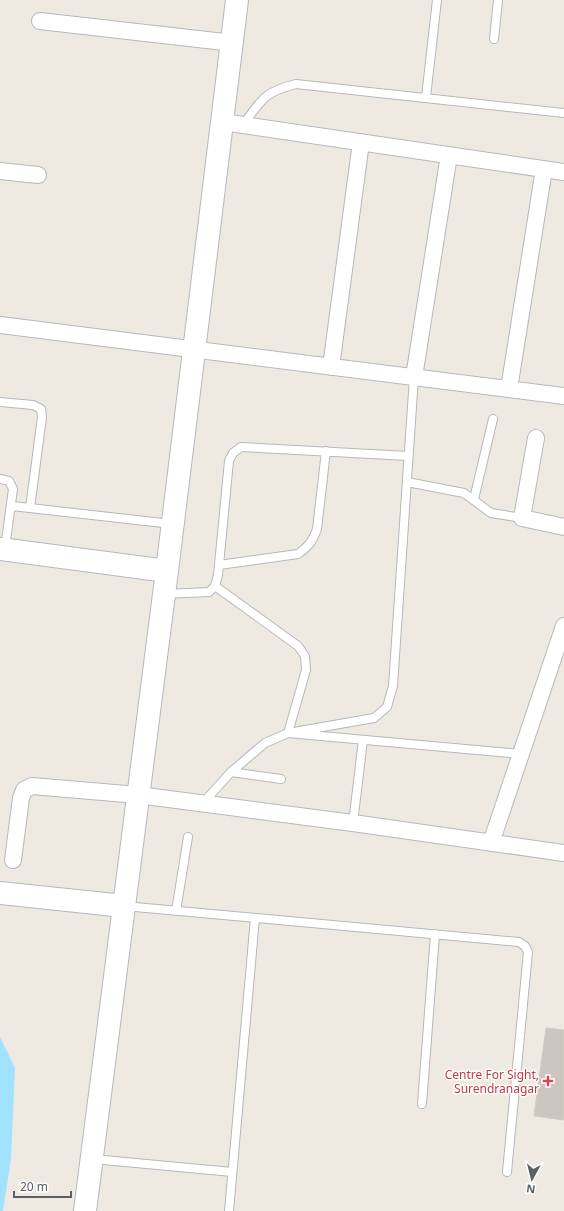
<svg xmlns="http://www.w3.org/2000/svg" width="564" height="1211" font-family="'Noto Sans',sans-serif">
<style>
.water{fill:#a1e3ff}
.building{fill:#cbc7c0;stroke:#d3cabf}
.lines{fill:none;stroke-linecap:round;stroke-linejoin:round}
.lane-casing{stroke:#b4b9bd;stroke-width:10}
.street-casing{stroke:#b4b9bd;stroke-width:18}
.secondary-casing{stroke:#b3b9bd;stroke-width:24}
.lane{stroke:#fff;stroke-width:8}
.street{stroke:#fff;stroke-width:16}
.secondary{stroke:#fff;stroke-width:22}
.health-dot{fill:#e0444e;stroke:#fff;stroke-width:1.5}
.labels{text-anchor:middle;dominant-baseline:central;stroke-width:3;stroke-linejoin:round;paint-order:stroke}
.health-label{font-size:12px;fill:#be3a42;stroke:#fff;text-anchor:end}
</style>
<rect width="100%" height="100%" fill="#eeeae1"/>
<!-- water -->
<path class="water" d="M0,1037L15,1068L11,1159L3,1211H0Z"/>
<!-- building -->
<path class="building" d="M546,1028L564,1030V1120L534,1116Z"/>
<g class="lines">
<defs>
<path id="lane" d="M494,39L498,0
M426,97L437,0
M243,125C262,99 264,92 296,84L564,113
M0,402L33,405L41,409L42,417L30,508
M0,479L9,481L13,489L5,548
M407,482L464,493L491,513L522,518
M474,499L493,419
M12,506L172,524
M219,565L298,554C308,547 313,541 317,529L326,451
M215,586L298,646L305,656L306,670L288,733L521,754
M165,594L209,592L215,586L218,575L229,461L233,453L241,447L408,456
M231,772L281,779
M203,803L231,772L265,743L288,733L374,718L387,707L393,686L414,377
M353,823L363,740
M124,906L519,942L525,946L528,952L507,1172
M176,911L188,837
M422,1104L435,934
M93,1159L232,1172
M229,1211L255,918"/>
<path id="street" d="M40,21L233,43
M223,122L564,172
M0,171L38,175
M0,325L564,396
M331,367L361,142
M414,377L449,155
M509,389L544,169
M536,438L522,518L564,527
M491,843L564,626
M13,860L21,798L24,790L32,786L138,795L353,823L564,853"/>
<path id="secondary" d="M0,549L167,571
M0,893L124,906
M85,1211L167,571L237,0"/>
</defs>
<!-- lane casing -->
<use href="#lane" class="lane-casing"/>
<!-- street casing -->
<use href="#street" class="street-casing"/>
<!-- secondary casing -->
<use href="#secondary" class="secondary-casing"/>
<!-- lane -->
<use href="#lane" class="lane"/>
<!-- street -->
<use href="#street" class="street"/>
<!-- secondary -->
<use href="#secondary" class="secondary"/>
</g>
<!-- markers -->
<path class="health-dot" d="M546 1075h4v4h4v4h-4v4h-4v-4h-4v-4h4z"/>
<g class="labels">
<!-- health labels -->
<g class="health-label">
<text x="539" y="1074">Centre For Sight,<tspan x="539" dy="14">Surendranagar</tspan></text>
</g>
</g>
<!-- north arrow -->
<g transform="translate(532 1179) rotate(187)" stroke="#ffffff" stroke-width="3" paint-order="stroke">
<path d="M0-3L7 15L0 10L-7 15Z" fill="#5a6064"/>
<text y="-6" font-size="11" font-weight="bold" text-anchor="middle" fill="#5a6064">N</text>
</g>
<!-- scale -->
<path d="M14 1191v6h57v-6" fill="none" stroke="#5a6064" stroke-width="2"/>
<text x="20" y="1191" font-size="12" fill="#5a6064" stroke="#ffffff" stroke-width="3" paint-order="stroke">20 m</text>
</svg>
